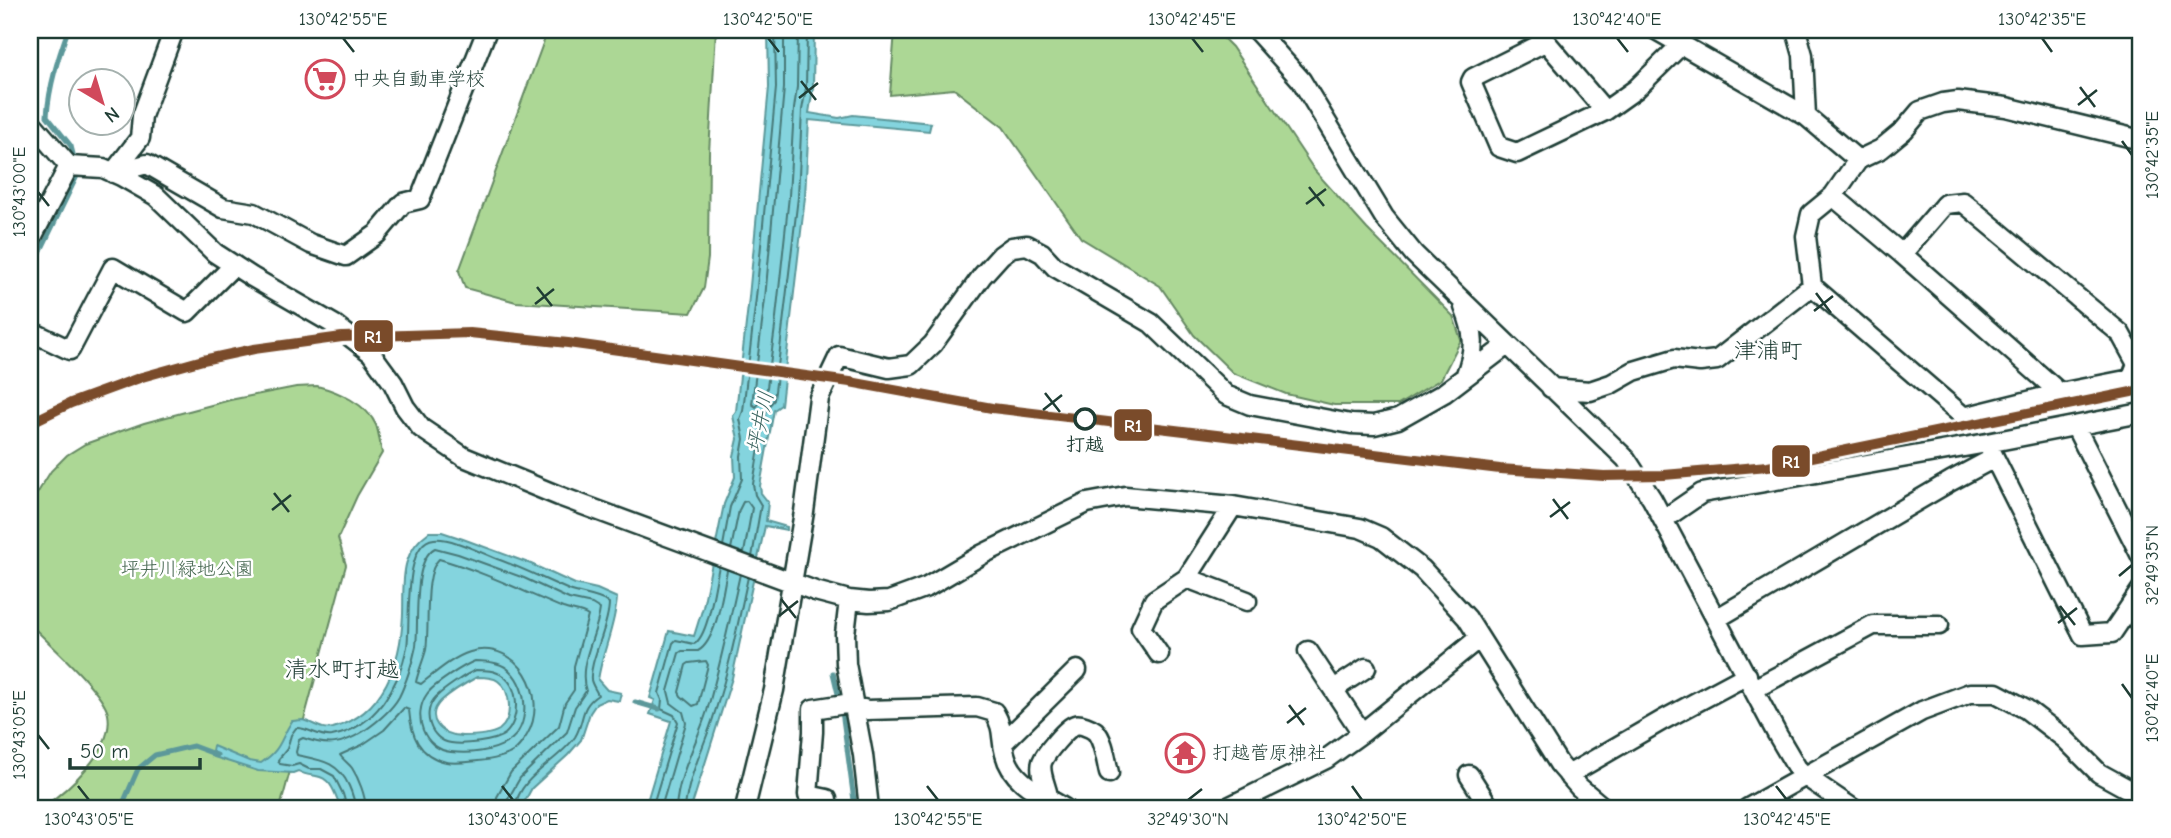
<svg xmlns="http://www.w3.org/2000/svg" width="2171" height="838" font-family="'Comic Neue','Klee One',sans-serif">
<style>
.green{fill:#acd795;stroke:#668a64;stroke-width:2}
.water{fill:#84d4de;stroke:#5c989a;stroke-width:2;fill-rule:evenodd}
.lines{fill:none;stroke-linecap:round;stroke-linejoin:round}
.shore{stroke:#477978;stroke-width:2}
.stream{stroke:#5c989a;stroke-width:5}
.minor-casing{stroke:#1f3d34;stroke-width:23}
.minor{stroke:#fff;stroke-width:18}
.rail-1-casing{stroke:#fff;stroke-width:16}
.rail-1{stroke:#7a4b2a;stroke-width:10}
.ticks{fill:none;stroke:#1f3d34;stroke-width:2.5}
.stop-dot{fill:#fff;stroke:#1f3d34;stroke-width:3.5}
.labels{text-anchor:middle;dominant-baseline:central;stroke-width:5;stroke-linejoin:round;paint-order:stroke}
.poi-label{font-size:19px;fill:#1f3d34;stroke:#fff;text-anchor:start}
.stop-label{font-size:19px;font-weight:bold;fill:#1f3d34;stroke:#fff}
.park-label{font-size:19px;fill:#42644c;stroke:#fff}
.water-label{font-size:21px;font-style:italic;fill:#38635e;stroke:#fff}
.quarter-label{font-size:23px;fill:#1f3d34;stroke:#fff}
.line-badge{stroke:#fff;stroke-width:2.5}
.badge-label{font-size:19px;text-anchor:middle;font-weight:bold;fill:#fff}
.neatline{fill:none;stroke:#1f3d34;stroke-width:2.5}
.ticks-label{font-size:18px;text-anchor:middle;fill:#1f3d34}
</style>
<rect width="100%" height="100%" fill="#fff"/>
<filter id="ink" filterUnits="userSpaceOnUse"><feTurbulence type="fractalNoise" baseFrequency=".0143" numOctaves="2"/><feDisplacementMap in="SourceGraphic" scale="14" xChannelSelector="R" yChannelSelector="G"/><feConvolveMatrix kernelMatrix="1 2 1 2 8 2 1 2 1" color-interpolation-filters="sRGB"/></filter>
<g filter="url(#ink)">
<!-- green -->
<path class="green" d="M548,30H716L709,153L708,258L704,288L691,313L516,302L465,288L459,271Z
M895,30H1215L1232,47L1315,171L1367,229L1453,316L1461,340L1441,379L1398,405H1334L1286,394L1233,373L1194,335L1160,286L1081,238L1003,127L954,89L890,95Z
M317,386C337,391 367,404 376,425C379,433 380,444 382,453L357,496L338,538L346,565L280,808H42C67,790 115,750 108,714C103,691 48,643 30,624V505L51,471L67,455L85,444L144,423L230,400L296,387Z"/>
<!-- water -->
<path class="water" d="M768,30H814L813,88L809,113L839,118L853,115L931,123L929,131L809,120L805,197L781,405L774,410L760,486L761,493L768,502L766,521L787,527V530L765,526L732,678L691,808H645L671,721L650,714L655,700L650,698L669,631L694,636L703,607L724,504L735,477L734,456L738,439L733,416L736,411L749,297L769,87Z
M429,532H442L463,539L531,564L575,584L597,589L617,598C615,627 602,652 598,680L607,690L621,693L619,701L607,699L596,704L590,713L581,740L568,755L532,788L521,808H341C335,795 332,778 316,776C309,775 305,775 298,771L293,773L258,771L211,756L213,746L249,761L261,763C282,749 279,741 292,721C293,721 301,720 302,720C313,722 321,731 333,728C384,714 401,662 403,614C404,582 399,553 429,532ZM477,677C484,677 493,677 498,681C512,691 513,720 499,730C489,736 472,736 462,736C441,736 424,718 441,701C451,692 466,683 477,677Z"/>
<g class="lines">
<!-- shore -->
<path class="shore" d="M784,30V88L765,299L752,404L756,407L766,395L775,327L789,196L794,109L797,87L798,30
M723,546L730,507L742,479L741,456L744,439L740,419L743,411L756,298L776,88L775,30
M731,549L739,510L743,502L747,501L752,508L744,553
M752,557L761,505L755,495L753,484L762,430L767,408L774,400L798,197L802,110L806,88L807,30
M475,661C486,661 502,662 510,671C528,688 531,727 508,742C493,752 468,754 451,752C423,749 412,715 427,694C433,685 464,665 475,661Z
M706,661L708,665L698,704L693,706L681,696L679,692L686,665L689,663Z
M476,670C485,670 495,670 503,676C520,688 520,721 505,734C495,742 463,745 451,743C430,740 421,712 436,697C444,689 466,674 476,670Z
M347,808L343,794L334,776L321,769H309L299,764L292,766L280,764L278,760L287,749L291,735L296,728C308,727 319,738 332,736C375,728 399,686 407,647C411,624 402,542 434,539C452,537 483,554 500,560C524,569 546,580 569,590C583,595 597,595 609,603C609,627 589,661 591,680C592,685 596,690 598,695C579,707 585,721 575,737C558,762 519,776 515,808
M355,808C355,800 352,793 349,786C338,761 320,760 297,755L296,752L299,740L303,738C328,747 342,745 364,731C377,722 391,711 399,697C406,683 413,661 416,646C419,622 412,560 435,548L458,554L524,578L569,599L592,604L600,609C597,636 577,664 586,691L575,707L567,732L520,778L508,799L506,808
M366,808C365,795 359,779 352,768C348,763 343,760 340,755L362,745L384,730L404,708L409,710C411,734 418,756 446,762C456,764 468,762 478,761C490,760 504,758 514,751C520,747 523,741 527,735C550,696 518,638 470,652C453,657 435,673 421,684L416,682C418,672 423,661 426,650C430,626 423,574 439,559C482,571 522,591 563,608C571,611 581,611 588,616L574,666V690L565,703L559,726L511,772L497,797L496,808
M652,808L678,722L674,715L661,709L662,700L659,693L673,643L676,640L694,644C709,636 715,583 719,566
M661,808L686,723L683,712L671,703L668,691L679,653L682,651H698C717,641 723,590 727,570
M676,808C678,775 697,742 707,711C720,666 730,620 740,574
M685,808C688,776 705,745 714,715C729,670 738,623 748,577"/>
<!-- stream -->
<path class="stream" d="M68,30C58,58 49,86 47,116L71,146L75,162
M30,273L78,174V172
M833,673L842,711L855,808
M635,702L659,709
M30,708L38,723L36,734L30,740
M121,808L138,769L155,755L193,746L217,755"/>
<defs>
<path id="minor" d="M174,30L142,116L140,138L113,173L147,164L223,208L254,213L311,244L346,256L377,234L403,203L420,199L487,30
M1256,30L1301,80L1384,217L1414,254L1626,459L1652,499L1777,734L1797,768L1805,776L1852,808
M1536,30L1605,111
M1656,30L1806,116L1858,160
M1796,30L1803,55L1806,116
M1545,42L1473,78L1471,82L1499,147L1517,153L1605,111L1636,89L1681,45
M30,121L69,166L103,168L121,176L156,196L215,253L252,277L335,325L371,353L393,383L405,407L421,428L464,457L559,496L815,591L849,600L869,602L889,601L927,587L983,554L1087,503L1125,496L1233,506L1360,528L1381,537L1422,569L1467,618L1559,764L1579,787L1604,808
M1833,196L1811,214L1806,236L1812,286L1964,417L2060,393L2131,379L2137,364L2120,333L1963,202L1945,204L1902,254
M30,241L69,166
M1464,307C1475,334 1476,349 1465,377
M30,331L70,350L113,268L187,312L234,265
M1551,388L1590,391L1611,384L1634,371L1674,359L1700,362L1717,360L1812,286
M2060,393L1902,254L1833,196L1858,160L1881,149L1904,130L1920,111L1943,103L1958,101L2006,107L2141,140
M2141,413L1987,443L2083,635L2112,633L2141,590
M2075,426L2141,556
M1664,519L1702,493L1987,443
M1187,578L1247,601
M849,600L845,634L846,664L863,755L869,808
M1716,619L1951,481L1994,458
M1308,651L1362,733
M1159,654L1141,628L1154,600L1187,578L1233,506
M1334,689L1366,668
M1754,689L1873,625H1939
M1004,742L1077,670
M1469,775L1490,808
M1568,775L1663,720L1747,675
M827,799L808,795L813,732V709L845,704L867,710L977,707L994,712C1005,731 1000,736 1005,754C1012,783 1042,794 1064,808
M1049,805C1050,791 1038,775 1042,762C1045,754 1066,728 1075,725C1080,723 1091,728 1095,731C1104,740 1106,761 1109,773
M745,808L774,690L804,512L819,398L839,356L889,368L911,365L933,344L982,276L1001,255L1012,247L1027,245L1042,253L1055,267L1151,323L1226,395L1250,405L1351,424L1374,425L1398,419L1444,393L1507,345
M1226,808L1326,759L1362,733L1479,638
M1748,808L1922,711L1970,693H1996L2026,709L2064,738L2099,773L2141,796"/>
</defs>
<!-- minor casing -->
<use href="#minor" class="minor-casing"/>
<!-- minor -->
<use href="#minor" class="minor"/>
<defs>
<path id="rail-1" d="M30,423L71,403L142,377L203,360L254,349L342,337L470,333L568,343L850,382L992,408L1500,469L1604,476L1664,475L1768,466L2141,390"/>
</defs>
<!-- rail-1 casing -->
<use href="#rail-1" class="rail-1-casing"/>
<!-- rail-1 -->
<use href="#rail-1" class="rail-1"/>
</g>
</g>
<!-- ticks -->
<path class="ticks" d="M343,38L354,52M768,38L779,52M1192,38L1203,52M1617,38L1628,52M2042,38L2052,52M801,81L816,100M2080,87L2095,107M799,98L818,83M2078,105L2097,90M2122,141L2132,155M1309,187L1324,206M38,192L49,206M1306,204L1326,189M537,287L552,306M1816,293L1831,313M535,304L554,289M1814,311L1833,296M1045,393L1060,412M1043,410L1062,395M274,493L289,512M1553,499L1568,519M272,510L291,495M1550,517L1570,502M2119,576L2132,565M781,599L796,618M2060,606L2075,625M779,616L798,601M2058,623L2077,608M2122,684L2132,698M1289,705L1304,725M1287,723L1306,708M38,735L49,749M78,786L89,800M502,786L513,800M927,786L938,800M1352,786L1362,800M1776,786L1787,800M1188,800L1202,789"/>
<!-- icons -->
<defs>
<symbol id="supermarket-ring" viewBox="-11 -11 22 22"><circle r="9.5" fill="#fff" stroke="#d1495b" stroke-width="1.5"/><path d="M-6-5.5h2.5l.6 2H6L4.5 2H-2.5L-4.4-4H-6ZM-1.5 3.2a1.3 1.3 0 1 0 .1 0ZM3 3.2a1.3 1.3 0 1 0 .1 0Z" fill="#d1495b"/></symbol>
<symbol id="temple-ring" viewBox="-11 -11 22 22"><circle r="9.5" fill="#fff" stroke="#d1495b" stroke-width="1.5"/><path d="M0-6L5-2H3V0L6.5 2.5H4V6H1.5V3h-3V6H-4V2.5H-6.5L-3 0V-2H-5Z" fill="#d1495b"/></symbol>
</defs>
<g fill-rule="evenodd">
<use href="#supermarket-ring" x="303" y="57" width="44" height="44"/>
<use href="#temple-ring" x="1163" y="731" width="44" height="44"/>
</g>
<!-- markers -->
<circle class="stop-dot" cx="1085" cy="419" r="10"/>
<g class="labels">
<!-- poi labels -->
<g class="poi-label">
<text x="352" y="79">中央自動車学校</text>
<text x="1212" y="753">打越菅原神社</text>
</g>
<!-- stop labels -->
<g class="stop-label">
<text x="1085" y="445">打越</text>
</g>
<!-- park labels -->
<g class="park-label">
<text x="187" y="569">坪井川緑地公園</text>
</g>
<!-- water labels -->
<g class="water-label">
<text transform="translate(760 422) rotate(-78)">坪井川</text>
</g>
<!-- quarter labels -->
<g class="quarter-label">
<text x="1768" y="350">津浦町</text>
<text x="342" y="669">清水町打越</text>
</g>
</g>
<g class="line-badge">
<rect x="353" y="319" width="41" height="34" rx="7" fill="#7a4b2a"/>
<rect x="1113" y="408" width="40" height="34" rx="7" fill="#7a4b2a"/>
<rect x="1771" y="444" width="40" height="34" rx="7" fill="#7a4b2a"/>
</g>
<g class="badge-label">
<text x="373" y="343">R1</text>
<text x="1133" y="432">R1</text>
<text x="1791" y="468">R1</text>
</g>
<!-- margin -->
<rect width="2171" height="838" fill="none" stroke="#fff" stroke-width="77"/>
<!-- north arrow -->
<g transform="translate(102 102) rotate(142)"><circle r="33" fill="#ffffff" stroke="#a5b1ae" stroke-width="2"/>
<path d="M0-5L12 26L0 18L-12 26Z" fill="#d1495b"/>
<text y="-10" font-size="19" font-weight="bold" text-anchor="middle" fill="#1f3d34">N</text>
</g>
<!-- scale -->
<path d="M70 758v10h130v-10" fill="none" stroke="#1f3d34" stroke-width="3.5"/>
<text x="80" y="758" font-size="21" fill="#1f3d34" stroke="#ffffff" stroke-width="5" paint-order="stroke">50 m</text>
<rect x="38" y="38" width="2094" height="762" class="neatline"/>
<g class="ticks-label">
<text x="343" y="25">130°42'55"E</text>
<text x="768" y="25">130°42'50"E</text>
<text x="1192" y="25">130°42'45"E</text>
<text x="1617" y="25">130°42'40"E</text>
<text x="2042" y="25">130°42'35"E</text>
<text transform="translate(2152 155) rotate(-90)" y="6">130°42'35"E</text>
<text transform="translate(19 192) rotate(-90)" y="6">130°43'00"E</text>
<text transform="translate(2152 565) rotate(-90)" y="6">32°49'35"N</text>
<text transform="translate(2152 698) rotate(-90)" y="6">130°42'40"E</text>
<text transform="translate(19 735) rotate(-90)" y="6">130°43'05"E</text>
<text x="89" y="825">130°43'05"E</text>
<text x="513" y="825">130°43'00"E</text>
<text x="938" y="825">130°42'55"E</text>
<text x="1188" y="825">32°49'30"N</text>
<text x="1362" y="825">130°42'50"E</text>
<text x="1787" y="825">130°42'45"E</text>
</g>
</svg>
